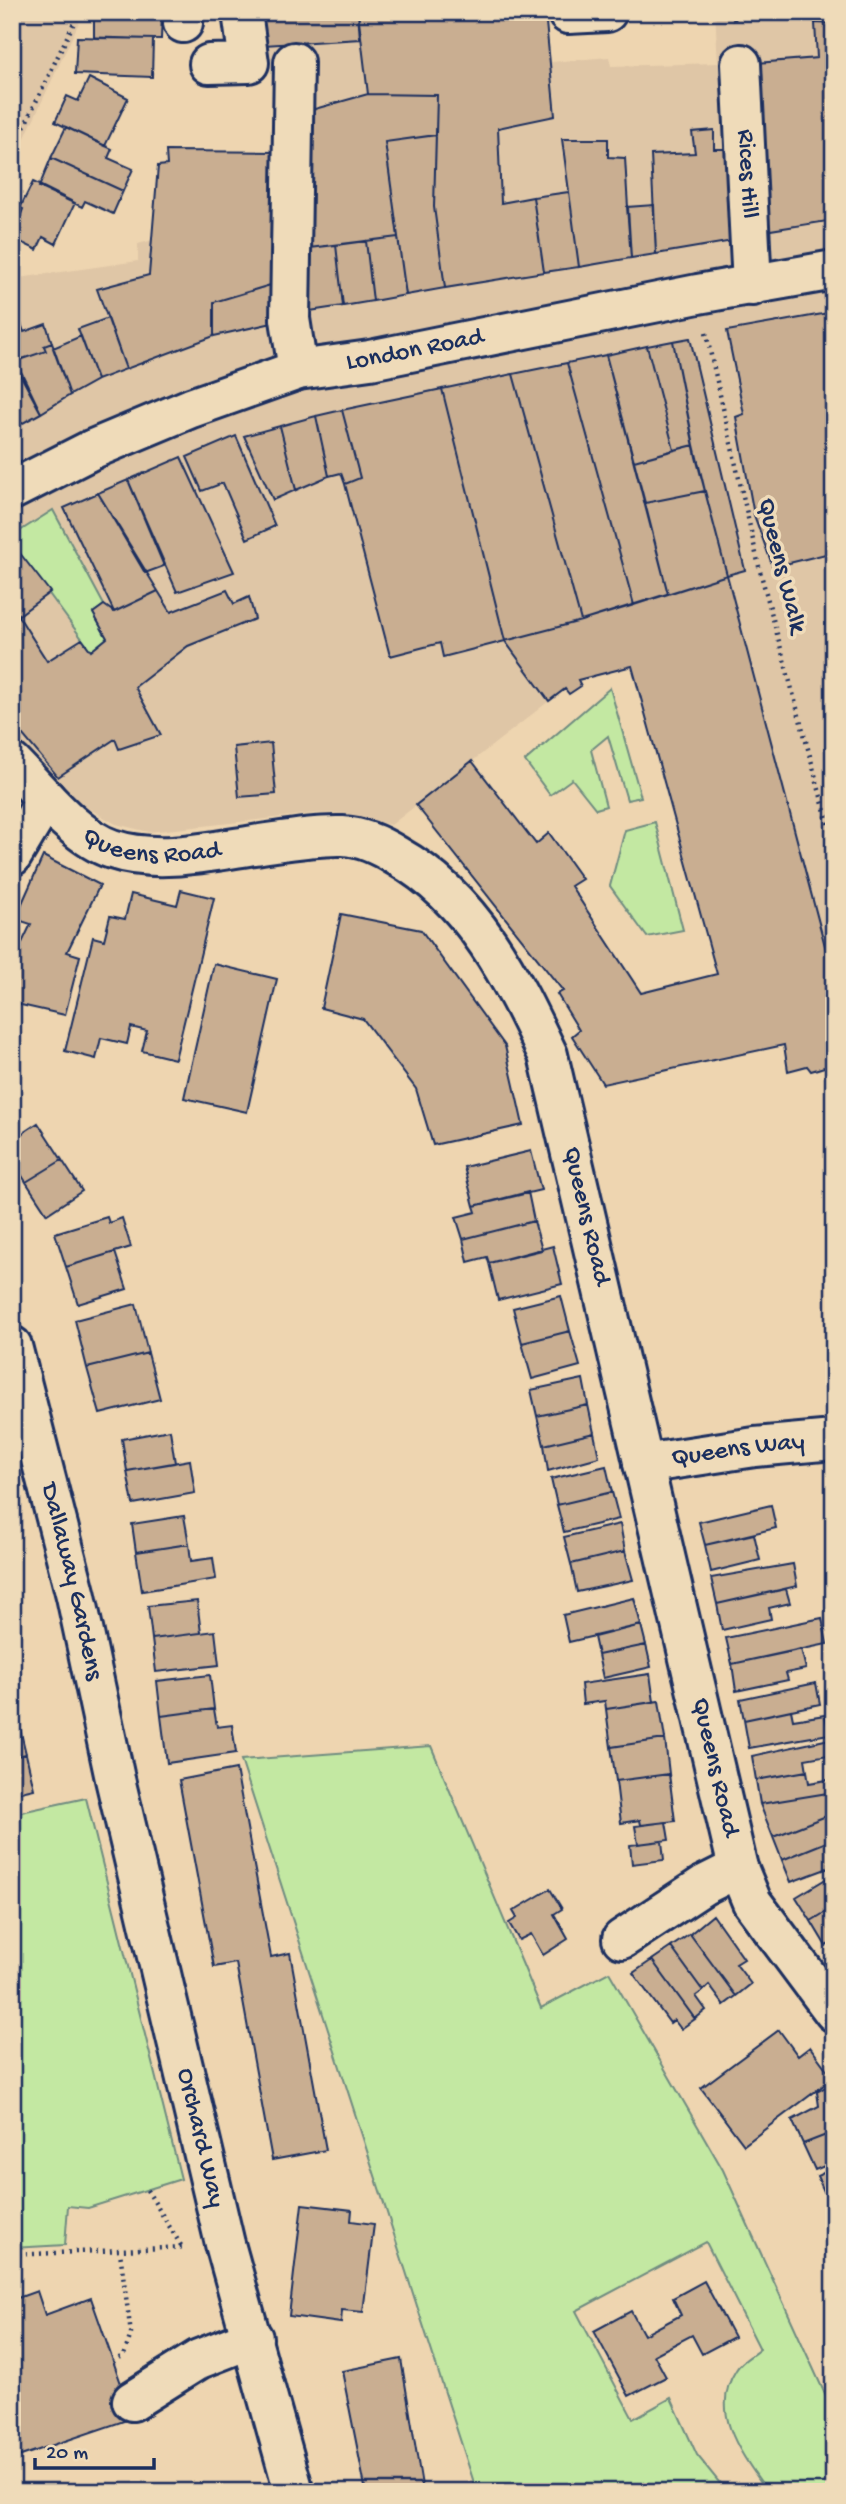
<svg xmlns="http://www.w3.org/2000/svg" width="846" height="2504" font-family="'Gochi Hand',sans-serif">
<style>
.built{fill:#dfc6a6}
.green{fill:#c3e8a2;stroke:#6f8c80;stroke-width:2}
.building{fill:#c9ae91;stroke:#1b2f5e;stroke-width:2}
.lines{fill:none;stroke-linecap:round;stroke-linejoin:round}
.minor-casing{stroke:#1b2f5e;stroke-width:44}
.path{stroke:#1b2f5e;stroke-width:4.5;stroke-dasharray:2 5;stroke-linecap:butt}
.minor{stroke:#efdbb9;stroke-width:38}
.labels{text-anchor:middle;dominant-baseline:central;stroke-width:7;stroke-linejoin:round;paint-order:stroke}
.street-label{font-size:26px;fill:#1b2f5e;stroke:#efdbb9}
</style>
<rect width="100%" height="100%" fill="#eed5b0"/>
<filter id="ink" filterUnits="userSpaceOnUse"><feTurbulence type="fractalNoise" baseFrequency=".0143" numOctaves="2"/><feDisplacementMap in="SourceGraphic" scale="14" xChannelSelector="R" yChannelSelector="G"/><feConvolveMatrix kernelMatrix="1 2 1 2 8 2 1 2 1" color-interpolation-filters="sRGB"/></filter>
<g filter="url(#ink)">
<!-- built -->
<path class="built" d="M12,12H84L12,165Z
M262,12H545L551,62L609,57L611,66L718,63L715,12H834V980L668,594L549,701L391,825L351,814L319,813L149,832L116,824L86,807L52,777L12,800V279L138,261V244L153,240L158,166L166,165V151L279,152V64L265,57Z"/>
<!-- green -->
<path class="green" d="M53,510L104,605L93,613L107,638L91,651L12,543V536Z
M610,688L641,797L627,800L608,736L591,750L606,806L596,809L572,779L550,795L525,761Z
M655,822L683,930L647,937L610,886L625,830Z
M431,1746L541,2008L609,1972L723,2170L834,2414V2492H768C743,2456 708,2413 736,2370C741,2361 753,2355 760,2349L706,2242L576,2311L633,2419L671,2398L697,2455L727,2492H477L241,1760Z
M86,1798L181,2179L88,2208L68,2206L65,2245L12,2248V1814Z"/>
<!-- building -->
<path class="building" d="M94,12H162L161,39L94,38Z
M262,12H358L360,39L264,45Z
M358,12H545L555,116L498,128L501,203L533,197L544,272L445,288L434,207L437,95L368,94Z
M815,23L834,24V220L764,231L757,63L817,58Z
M77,37L153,39L152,77L75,74Z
M89,78L128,98L105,146L55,122L67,96L78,101Z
M368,94L437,95L436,135L385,142L398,237L301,249L304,112Z
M66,127L112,149L108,158L133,169L123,191L51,158Z
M714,130V149H729L733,241L656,254L651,155L695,153L692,132Z
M436,135L434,207L445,288L406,295L385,142Z
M562,139H608V157L625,158L631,258L579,267Z
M166,151L279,152L277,283L214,302V336L126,369L97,289L149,275L158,166L167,165Z
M51,158L123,191L113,214L85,201L82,207L39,187Z
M33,182L75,203L56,244L43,237L37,250L12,238L23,209L20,208Z
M569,192L579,267L544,272L533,197Z
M654,205L656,254L631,258L627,207Z
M398,237L406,295L373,301L366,241Z
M366,241L373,301L343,306L336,245Z
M336,245L343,306L303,312L301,249Z
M277,283V322L214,336V302Z
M12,298L24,332L46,324L52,343L44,346L46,351L16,361V367L12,368Z
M834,312V552L773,567L754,515L736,417L744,414L727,331Z
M108,318L126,369L97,380L78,329Z
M81,336L97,380L70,395L53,348Z
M690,338L745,570L727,575L696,457L673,341Z
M673,341L694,445L674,450L647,346Z
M52,343L70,395L41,413L16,361L46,351L44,346Z
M647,346L674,450L634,461L606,355Z
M606,355L668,594L634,605L567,363Z
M567,363L634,605L581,621L513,374Z
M16,367L41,413L12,429V368Z
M513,374L581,621L505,641L442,389Z
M442,389L505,641L443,657L440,643L390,656L345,484L360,478L342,410Z
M342,410L360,478L345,484L341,473L329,476L316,416Z
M316,416L329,476L296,490L280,426Z
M280,426L296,490L273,500L244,436Z
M236,436L275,526L247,539L223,483L202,491L187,457Z
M694,445L705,491L645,503L634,461Z
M181,457L234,572L177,592L128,480Z
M128,480L164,566L145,573L98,493Z
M705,491L727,575L668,594L645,503Z
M98,493L158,591L114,612L64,508Z
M12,543L50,592L19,615L12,606Z
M727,575L834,980V1064L811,1071L807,1066L788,1071L784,1045L603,1084L572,1036L579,1030L557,994L563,991L416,805L472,761L536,844L549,833L582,879L571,886L641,993L717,974L632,666L578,680L581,686L569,694L565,689L549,701L505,641L581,621Z
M227,590L234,604L249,597L255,619L188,646L135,687L161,735L119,749L115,739L58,777L12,722V606L47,661L82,639L91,651L107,638L93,613L104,605L114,612L158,591L171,612Z
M271,743L276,794L239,797L234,747Z
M43,856L100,885L67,952L80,956L65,1015L12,1003V944L21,945L31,924L15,919Z
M181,890L214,898L175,1059L142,1051L147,1031L131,1027L127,1044L101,1038L96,1059L65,1051L93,937L104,940L110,916L125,919L131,894L177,905Z
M341,914L421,930L505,1046L523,1125L433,1145L416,1089L363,1019L321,1008Z
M214,964L277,979L247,1112L184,1098Z
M38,1123L62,1160L26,1182L12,1160V1140Z
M531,1151L541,1190L474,1206L464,1167Z
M62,1160L82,1191L47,1214L26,1182Z
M528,1192L534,1221L463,1239L456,1217L476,1212L474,1206Z
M107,1217L109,1223L122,1218L131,1247L66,1267L55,1233Z
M534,1221L542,1250L489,1263L487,1257L468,1262L463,1239Z
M553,1246L562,1284L498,1300L489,1263Z
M115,1252L127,1289L78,1304L66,1267Z
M561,1296L570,1331L522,1343L513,1308Z
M136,1304L148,1353L87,1368L75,1320Z
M570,1331L580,1366L532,1379L522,1343Z
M148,1353L160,1399L100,1414L87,1368Z
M583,1379L588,1405L537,1416L531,1390Z
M588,1405L594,1433L544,1445L537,1416Z
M170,1430L175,1463L127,1471L122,1439Z
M594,1433L599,1457L548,1471L544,1445Z
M190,1460L195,1493L133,1504L127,1471Z
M606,1466L612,1492L557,1505L551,1479Z
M612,1492L619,1519L564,1532L557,1505Z
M771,1505L776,1528L705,1545L699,1522Z
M184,1516L189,1544L136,1552L132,1524Z
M620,1524L625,1551L571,1564L564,1537Z
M754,1534L760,1560L711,1572L705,1545Z
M189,1544L191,1561L213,1558L216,1579L142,1591L136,1552Z
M625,1551L633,1580L577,1592L571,1564Z
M793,1564L797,1586L717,1604L711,1578Z
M786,1589L790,1603L769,1608L771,1619L722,1630L717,1604Z
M634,1598L641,1625L569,1642L563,1615Z
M197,1601L201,1633L152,1639L148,1606Z
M822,1618L827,1644L732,1664L726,1638Z
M641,1625L646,1645L598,1655L594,1637Z
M215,1631L219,1665L156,1672L152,1639Z
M646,1645L651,1667L603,1678L598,1655Z
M801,1649L806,1669L786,1673L788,1680L736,1691L732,1664Z
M650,1674L654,1702L606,1709L605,1701L583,1704L581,1684Z
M210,1675L214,1709L161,1716L157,1681Z
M816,1683L820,1704L744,1720L740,1699Z
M659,1701L665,1739L611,1747L606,1709Z
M214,1709L217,1727L232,1725L236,1753L167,1763L161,1716Z
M791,1710L793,1720L825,1715L829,1734L749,1748L744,1720Z
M18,1720L26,1754L12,1757V1721Z
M834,1738V1754L805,1759L807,1771L756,1780L752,1756Z
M665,1739L669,1774L616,1781L611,1747Z
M26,1754L34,1789L12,1794V1757Z
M236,1769L271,1957L290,1953L326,2150L272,2160L236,1963L214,1967L179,1780Z
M807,1771L809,1783L833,1779L834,1792L760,1804L756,1780Z
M669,1774L675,1821L641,1825L640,1820L621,1823L616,1781Z
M834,1792V1813L773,1837L760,1804Z
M834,1813V1828L827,1831L829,1841L782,1860L773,1837Z
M666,1822L669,1840L638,1844L635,1826Z
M662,1841L664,1860L632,1864L630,1845Z
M829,1841L834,1847V1866L791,1882L782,1860Z
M834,1874V1907L811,1921L796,1897Z
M550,1889L562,1909L554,1914L568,1939L543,1955L531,1934L519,1940L509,1923L517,1918L513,1911Z
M834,1907V1941L826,1946L811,1921Z
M713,1915L744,1959L736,1964L751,1984L736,1996L690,1934Z
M690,1934L736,1996L724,2005L709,1985L703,1991L671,1947Z
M671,1947L703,1991L696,1996L706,2010L695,2019L652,1960Z
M652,1960L695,2019L681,2029L674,2020L670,2023L633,1973Z
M779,2030L798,2056L810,2047L833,2078L744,2145L701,2088Z
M831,2084L834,2132L803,2144L792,2120L819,2106L817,2092Z
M834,2132V2162L815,2170L803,2144Z
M834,2168V2198L828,2200L817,2176Z
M302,2204L352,2210L351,2221L374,2224L363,2312L342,2310L341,2323L289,2316Z
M704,2281L734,2337L702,2354L692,2335L654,2355L666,2377L629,2396L594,2331L631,2311L644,2335L681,2315L673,2298Z
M37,2291L45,2315L91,2298L133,2418L12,2459V2300Z
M401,2359L423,2492H366L342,2371Z"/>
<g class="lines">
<defs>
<g id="minor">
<path d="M568,14L607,12"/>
<path d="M183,23L184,12"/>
<path d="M294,62L290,319L298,370"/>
<path d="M209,64L249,63L242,12"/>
<path id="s1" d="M741,64L752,286"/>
<path id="s2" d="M12,490L93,449L191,408L298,370L370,360L698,294L834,270"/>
<path id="s3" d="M12,763C39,790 75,837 112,849C156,864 209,852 254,845C283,841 314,835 343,836C363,837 381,846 397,856C474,899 512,979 548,1055L738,1868L752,1902L834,2012"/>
<path d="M12,856L46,799"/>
<path id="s4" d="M12,1346L76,1596L115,1779L225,2244L294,2492"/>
<path id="s5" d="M643,1464L755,1447L834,1440"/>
<path d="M622,1939L704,1885L738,1868"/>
<path d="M132,2401L199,2359L253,2338"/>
</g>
</defs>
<!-- minor casing -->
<use href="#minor" class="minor-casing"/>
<!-- path -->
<path class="path" d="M733,12L735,25
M12,152L79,12
M706,333L760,571L834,845
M147,2190L182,2247
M12,2255L186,2247
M113,2362L124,2355L131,2334L120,2252"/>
<!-- minor -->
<use href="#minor" class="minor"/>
</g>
</g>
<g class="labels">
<!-- street labels -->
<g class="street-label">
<text stroke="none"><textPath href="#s1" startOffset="110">Rices Hill</textPath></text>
<text stroke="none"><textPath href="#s2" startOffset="429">London Road</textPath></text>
<text transform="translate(780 566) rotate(76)">Queens Walk</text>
<text stroke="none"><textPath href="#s3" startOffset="172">Queens Road</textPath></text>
<text stroke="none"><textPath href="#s3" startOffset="844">Queens Road</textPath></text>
<text stroke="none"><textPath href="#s5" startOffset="96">Queens Way</textPath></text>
<text stroke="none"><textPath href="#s4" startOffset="243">Dallaway Gardens</textPath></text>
<text stroke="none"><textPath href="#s3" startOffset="1410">Queens Road</textPath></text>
<text stroke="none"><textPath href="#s4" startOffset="814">Orchard Way</textPath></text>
</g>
</g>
<!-- margin -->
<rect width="846" height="2504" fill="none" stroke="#efdbb9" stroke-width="42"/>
<rect x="21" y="21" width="804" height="2462" fill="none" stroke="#1b2f5e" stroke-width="2.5" filter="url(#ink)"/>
<!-- scale -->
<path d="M35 2458v10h119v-10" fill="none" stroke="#1b2f5e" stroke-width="3.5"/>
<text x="46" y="2458" font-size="21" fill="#1b2f5e" stroke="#efdbb9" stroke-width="5" paint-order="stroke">20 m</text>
</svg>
